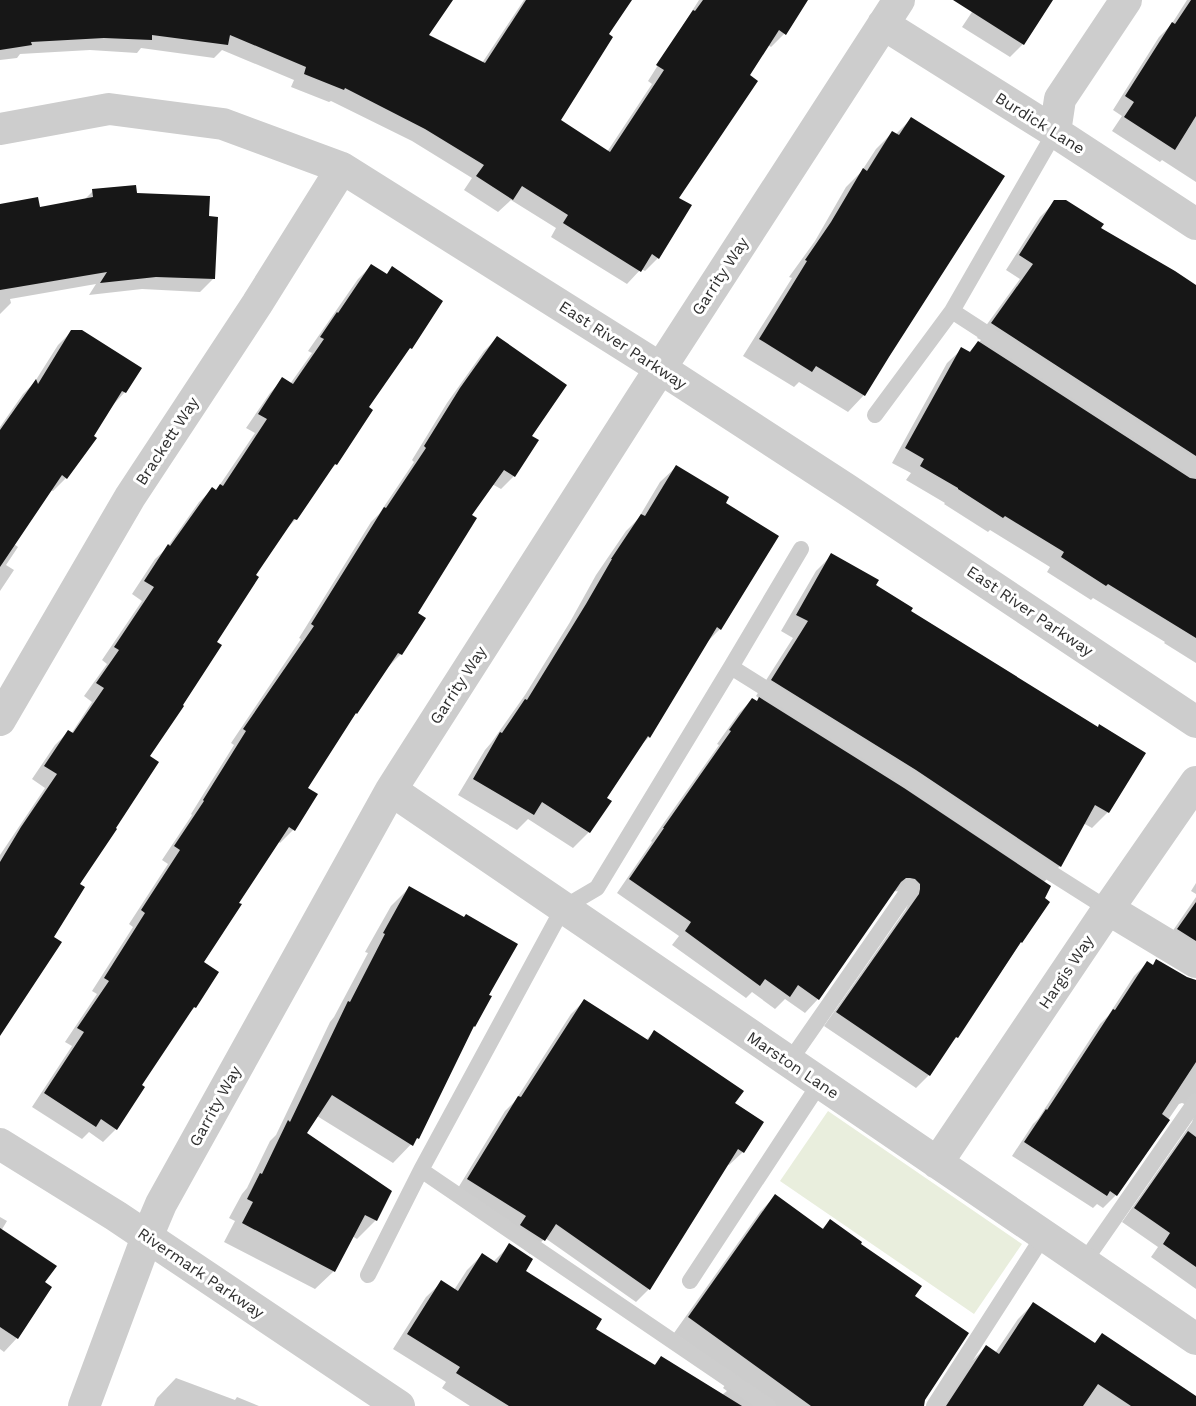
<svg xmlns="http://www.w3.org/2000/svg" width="1196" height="1406" font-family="'Work Sans',sans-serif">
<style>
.green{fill:#e9eedd}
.shadow{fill:#0003}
.building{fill:#171717}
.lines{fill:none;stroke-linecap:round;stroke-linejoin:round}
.lane{stroke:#cdcdcd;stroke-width:16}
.street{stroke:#cdcdcd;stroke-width:32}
.labels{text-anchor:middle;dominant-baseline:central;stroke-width:6;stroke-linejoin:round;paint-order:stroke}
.street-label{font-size:16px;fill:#303030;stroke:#fff}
</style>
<rect width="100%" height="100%" fill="#fff"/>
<!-- green -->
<path class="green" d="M828,1111L1022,1244L974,1314L780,1181Z"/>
<!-- shadow -->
<path class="shadow" d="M0,0H451L427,36L482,63L524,0H630L607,35L559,120L607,152L652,84L648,81L699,0H791L784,34L771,47L768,45L677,198L658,258L645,271L641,269L627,284L551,237L556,228L511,200L498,212L464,190L472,178L412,141L331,101L329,102L291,87L294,80L222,50L214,58L141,48L137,53L90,50L20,54L17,58L0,60Z
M966,0H1052L1023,44L1010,57L962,27L972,12Z
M1187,0H1196V182L1162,160L1160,162L1112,131L1122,116L1113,110L1159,37L1171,25Z
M911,119L888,356L864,395L848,412L799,382L794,387L743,356L792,278L789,277L815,241L846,187L861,172L876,149L892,133L895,135Z
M93,191L136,194L208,218L213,279L200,292L142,289L89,295L96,284L10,299L11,303L0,314V219L39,209L83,201Z
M1055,202L1196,287V663L1164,643L1165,642L1093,598L1091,600L1047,572L1050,567L990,530L988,532L944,504L945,503L906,480L911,473L892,463L947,363L962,349L968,353L981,340L977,338L1020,279L1006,270L1040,217Z
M371,266L386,275L392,268L410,348L403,355L367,408L336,464L327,473L296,519L283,532L254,575L148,757L78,884L52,938L0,1034V855L45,788L32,779L55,745L68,732L71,734L92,702L84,696L107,664L102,660L142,601L132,594L155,559L166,549L199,502L213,489L216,491L217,489L255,433L246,428L270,393L283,379L290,384L312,353L308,351L358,279Z
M71,332L125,392L112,406L92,437L94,438L66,478L53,491L50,490L14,544L18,547L6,565L14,570L0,591V427L23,394L34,383L58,345Z
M497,338L529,436L514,476L501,489L492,484L470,516L416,614L401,654L388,667L356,713L350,720L306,788L293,830L280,843L278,841L237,903L201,963L217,973L195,1007L186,1016L140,1086L116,1129L103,1142L89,1132L82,1139L32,1107L72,1046L65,1042L97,994L92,991L133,927L129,924L168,864L162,860L192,815L191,814L234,745L231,743L301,639L299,638L371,522L379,514L414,462L412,460L447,403L484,351Z
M676,467L724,503L720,629L705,644L649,737L639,747L605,798L589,832L573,848L528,819L517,830L458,795L485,750L491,743L525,695L570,622L596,575L626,531L638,519L660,482Z
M832,555L909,611L1108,812L1092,828L1083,823L1060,866L1044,882L1021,942L957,1037L948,1046L929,1075L916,1088L824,1026L906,909L908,904L902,892L894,891L818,999L805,1013L785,999L775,1009L752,992L746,998L672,945L679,936L617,893L652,842L651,841L719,745L717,744L739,713L752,700L756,702L760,699L756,696L793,638L781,631L816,571Z
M1196,883V894L1191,891Z
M409,888L487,996L490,997L474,1026L471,1030L417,1138L393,1163L317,1116L305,1133L376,1220L357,1239L352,1236L334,1271L315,1289L224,1242L235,1221L229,1218L242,1194L247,1188L270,1141L276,1135L330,1022L334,1017L368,953L365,952L391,906Z
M1196,897V967L1163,945Z
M1147,963L1196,997V1289L1151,1257L1158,1247L1122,1222L1192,1122L1194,1116L1189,1106L1182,1103L1179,1104L1116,1195L1103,1208L1097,1204L1093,1208L1012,1156L1033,1124L1038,1119L1100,1024L1108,1016L1134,976Z
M584,1001L646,1040L654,1032L743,1152L729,1165L727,1164L649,1289L636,1302L545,1238L530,1254L455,1193L505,1111L515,1101L571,1014Z
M775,1196L822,1229L830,1221L859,1245L913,1297L924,1400L922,1406H470L442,1388L446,1382L393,1349L426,1297L442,1282L454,1290L467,1270L482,1255L493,1262L510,1245L524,1272L594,1329L653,1366L662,1358L722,1395L727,1391L723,1388L733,1374L674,1333L760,1212Z
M0,1217L7,1221L1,1231L43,1283L50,1288L17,1338L4,1352L0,1349Z
M1033,1304L1094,1344L1103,1335L1182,1406H943L971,1362L986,1347L995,1353L1018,1319Z
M176,1378L235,1400L237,1397L259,1406H154L157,1398Z"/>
<!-- building -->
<path class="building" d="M0,0H453L429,35L485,63L526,0H632L609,34L613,37L561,120L610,152L664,70L656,65L693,10L695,11L703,0H808L786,35L779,30L750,75L758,81L679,198L692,205L659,259L652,254L641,272L563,223L568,215L522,186L513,200L476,176L484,165L425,129L345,88L344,90L304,74L306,67L230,35L228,45L152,35V40L104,38L31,42L32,45L0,50Z
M953,0H1053L1024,45Z
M1191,0H1196V116L1175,150L1124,117L1134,102L1125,96L1172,22L1175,24Z
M911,117L1005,176L889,357L865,396L816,366L812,372L759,339L807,261L805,260L831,222L863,168L867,171L892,131L899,135Z
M136,185L137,193L210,196L209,216L218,217L215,279L156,277L100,283L107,272L0,290V204L38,197L40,207L93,197L92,189Z
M1054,200H1066L1104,224L1101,228L1175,271L1196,285V456L991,323L1033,264L1019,255Z
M371,264L387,274L392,266L443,301L412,349L410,348L369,407L373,410L337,465L335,464L297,520L294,519L256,575L259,577L217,642L222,645L183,705L184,706L150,756L159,762L116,828L117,829L80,884L85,887L54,937L62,942L0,1036V862L21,827L57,774L44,766L68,730L73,733L104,688L96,683L119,650L114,647L154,587L144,581L168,544L170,546L212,487L216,490L220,484L223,486L267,419L258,414L282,377L293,384L324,339L320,337L337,312L338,313Z
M71,330H82L142,368L126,393L122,391L94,436L97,438L67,479L62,475L0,567V430L36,379L38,384Z
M497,336L567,385L532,436L539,440L515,477L504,470L472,515L477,518L418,613L426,618L402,655L398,653L357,714L356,713L308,788L318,794L295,831L289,827L239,903L242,904L204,962L219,972L196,1008L194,1007L142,1085L145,1087L117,1130L101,1119L96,1127L44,1093L84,1032L77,1028L109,981L104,978L145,913L141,910L180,850L174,846L204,801L203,800L246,731L243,729L314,626L311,624L384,507L386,508L426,448L424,446L460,388Z
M978,341L1190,478L1196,479V638L1108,584L1106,586L1061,557L1064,552L1005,516L1003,518L958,489V488L920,466L924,459L905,448L961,347L970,352Z
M676,465L729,497L726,503L779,536L721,630L717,627L650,738L648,736L607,798L612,801L590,833L542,802L534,815L473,779L500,732L502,733L525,699L527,700L586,604L612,559H611L641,514L645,516Z
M831,553L879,580L876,585L913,608L911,611L1098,727L1099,724L1146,753L1109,813L1095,805L1061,867L916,770L771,680L808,621L796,615Z
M759,697L904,788L1051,886L1045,898L1050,902L1022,943L1021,942L958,1038L956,1037L930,1076L836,1012L919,894L920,889V884L915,879L910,878H906L901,882L819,1000L798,985L790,997L765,979L760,986L685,931L691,922L629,879L664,828H663L731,731L729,730L752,698L757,701Z
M409,886L464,917L466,914L518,944L489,995L492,996L475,1027L474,1026L419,1139L417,1138L413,1146L332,1095L307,1133L392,1191L377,1221L365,1215L335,1272L242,1223L253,1202L247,1199L260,1173L262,1174L288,1120L290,1122L348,1001L350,1002L385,934L383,933Z
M1196,902V941L1177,929Z
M1156,959L1187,977L1196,980V1062L1162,1114L1170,1120L1117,1196L1110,1191L1107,1196L1024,1142L1046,1109L1047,1110L1113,1009L1115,1010L1147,961L1153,965Z
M584,999L648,1040L654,1030L744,1091L735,1103L764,1122L744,1153L738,1149L650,1290L556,1224L545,1241L520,1225L526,1216L467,1179L518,1096L521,1097Z
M1188,1131L1196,1137V1267L1163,1244L1170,1233L1134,1208Z
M775,1194L823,1229L830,1219L862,1242L861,1244L922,1286L915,1296L969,1333L925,1400L924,1406H811L688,1317Z
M0,1228L57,1266L45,1282L52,1287L18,1339L0,1327Z
M509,1243L533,1259L526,1271L602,1319L596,1329L655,1365L661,1356L742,1406H509L456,1373L460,1367L407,1334L441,1280L458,1291L482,1253L497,1263Z
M1033,1302L1095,1343L1102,1333L1196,1396V1406H1131L1098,1384L1083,1406H946L986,1345L999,1354Z"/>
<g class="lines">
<!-- lane -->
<path class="lane" d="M952,311L1196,469
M875,415L952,311L1055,132
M731,667L910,779L1029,859L1108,909
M789,1062L910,888
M421,1170L768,1406
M1084,1262L1196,1101
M368,1275L421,1170L563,908L597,888L731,667L801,549
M690,1281L820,1083
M934,1406L1044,1235"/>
<!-- street -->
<path class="street" d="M883,24L1055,132L1196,224
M0,129L109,109L223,124L342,168L660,368L846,489L1196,722
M1055,132L1060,99L1126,0
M0,720L130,497L257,304L342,168
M391,790L1196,1339
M1108,909L1196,962
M0,1144L116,1216L399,1406
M937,1163L1108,909L1196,782
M84,1406L147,1237L161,1204L391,790L640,400L899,0"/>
</g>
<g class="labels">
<!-- street labels -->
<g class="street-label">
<text transform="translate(1040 123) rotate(32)">Burdick Lane</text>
<text transform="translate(720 276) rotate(-57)">Garrity Way</text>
<text transform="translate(623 345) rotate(33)">East River Parkway</text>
<text transform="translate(167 441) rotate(-57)">Brackett Way</text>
<text transform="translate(1030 611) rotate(34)">East River Parkway</text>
<text transform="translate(458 685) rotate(-57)">Garrity Way</text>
<text transform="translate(1066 972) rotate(-56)">Hargis Way</text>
<text transform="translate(793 1065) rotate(34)">Marston Lane</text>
<text transform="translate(215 1106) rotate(-61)">Garrity Way</text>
<text transform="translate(201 1273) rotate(34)">Rivermark Parkway</text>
</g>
</g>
</svg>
